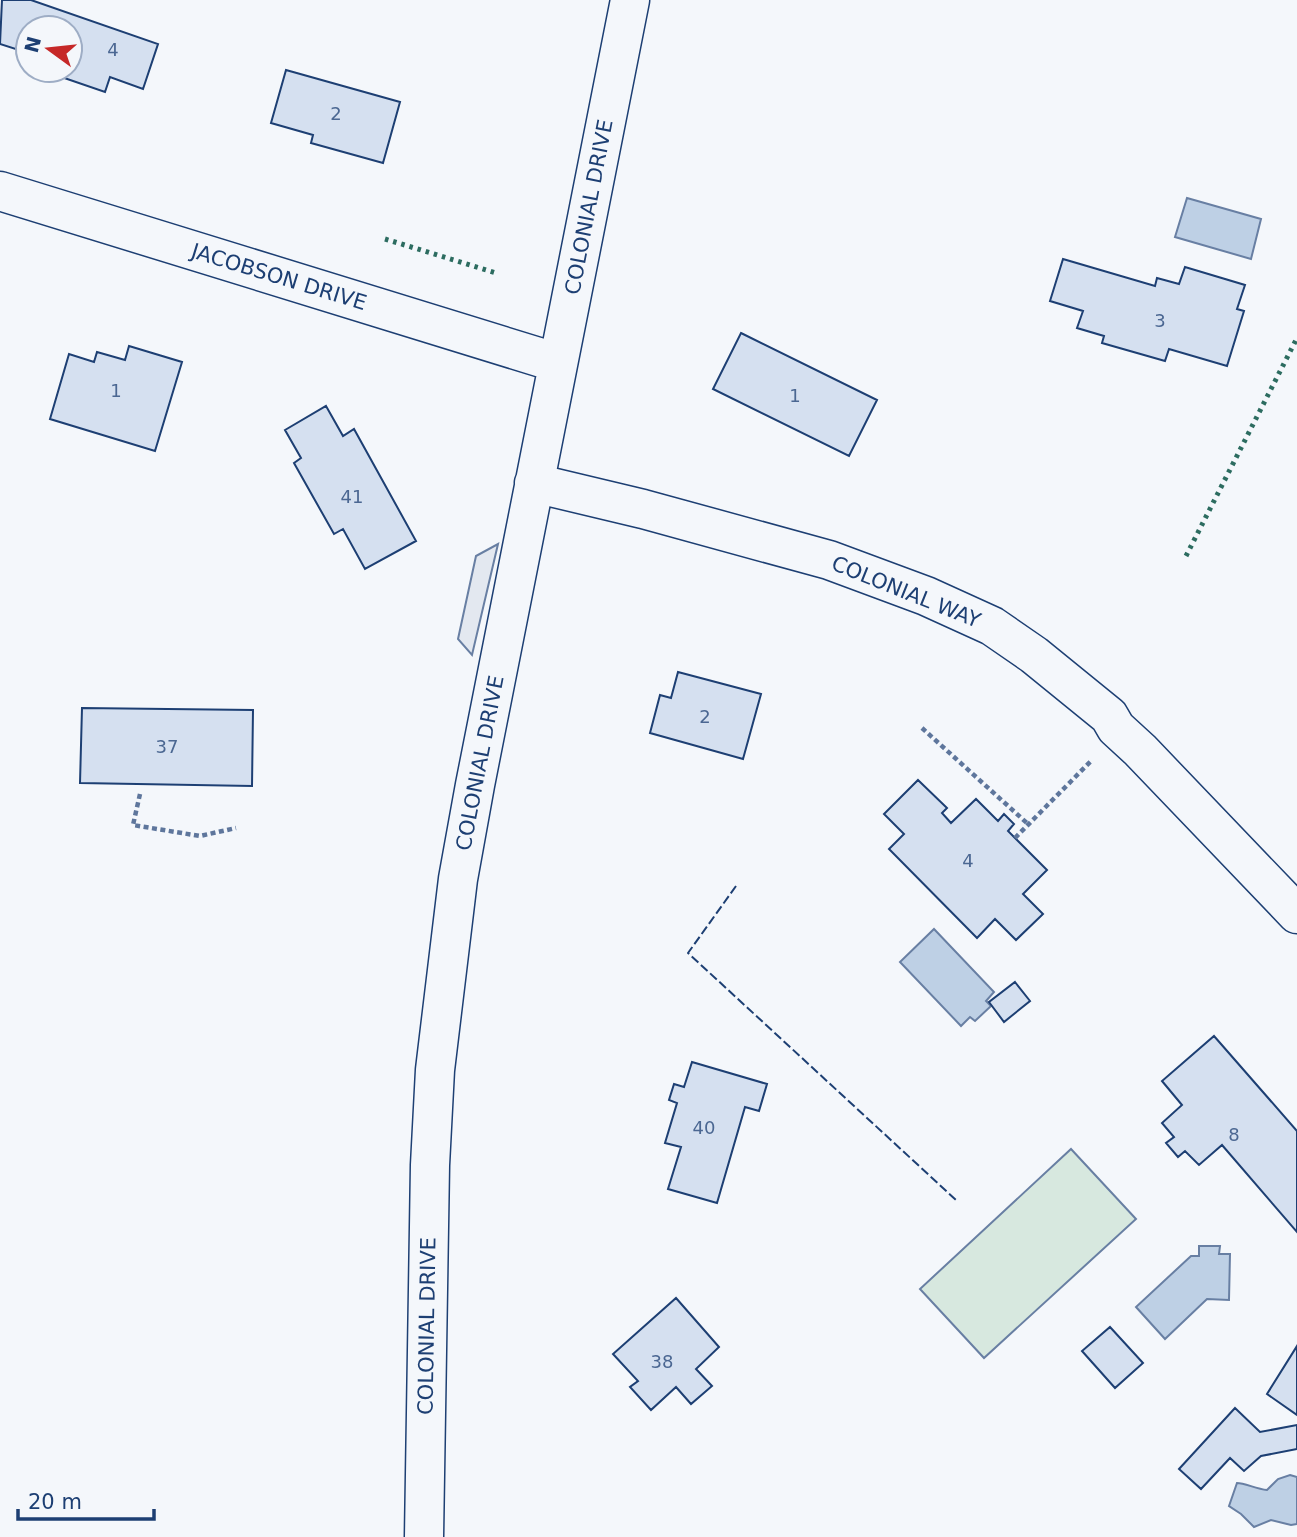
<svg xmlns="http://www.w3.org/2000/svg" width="1297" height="1537" font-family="'DejaVu Sans',sans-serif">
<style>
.green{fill:#d7e8df;stroke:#687fa3;stroke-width:2}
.parking{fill:#e3e8f0;stroke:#687fa3;stroke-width:2}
.water{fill:#bed0e5;stroke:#687fa3;stroke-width:2}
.building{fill:#d5e0f0;stroke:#1d3f73;stroke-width:2}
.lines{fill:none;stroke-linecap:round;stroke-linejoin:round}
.street-casing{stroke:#1d3f73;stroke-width:41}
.path{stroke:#5e769c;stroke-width:4.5;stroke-dasharray:5 3.5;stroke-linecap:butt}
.street{stroke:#f4f7fb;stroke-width:38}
.hedge{stroke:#2c6c60;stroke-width:5;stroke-dasharray:3.5 5;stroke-linecap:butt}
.fence{stroke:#1d3f73;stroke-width:2;stroke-dasharray:9 3.5;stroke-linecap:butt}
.labels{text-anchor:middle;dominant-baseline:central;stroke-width:5;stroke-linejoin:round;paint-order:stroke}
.number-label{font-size:18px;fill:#4b6792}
.street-label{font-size:21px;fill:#1d3f73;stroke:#f4f7fb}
</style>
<rect width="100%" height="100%" fill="#f4f7fb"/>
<!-- green -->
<path class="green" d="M1071,1149L1136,1219L984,1358L920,1289Z"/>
<!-- parking -->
<path class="parking" d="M498,544L472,655L458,639L476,556Z"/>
<!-- water -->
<path class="water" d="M1187,198L1261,219L1251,259L1175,237Z
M934,929L994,992L986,1001L991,1006L975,1021L970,1017L961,1026L900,962Z
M1199,1246H1220L1219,1254H1230L1229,1300L1207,1299L1165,1339L1136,1307L1191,1256H1199Z
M1290,1475L1297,1477V1524L1291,1525L1271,1520L1254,1527L1241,1514L1229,1506L1237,1483C1245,1483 1256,1489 1267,1490L1278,1479Z"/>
<!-- building -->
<path class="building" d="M2,0H31L158,44L143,89L110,77L105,92L41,70H70V28H28V53L0,44Z
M286,70L400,102L383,163L311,143L313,135L271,123Z
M1063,259L1155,286L1157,278L1179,284L1185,267L1245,285L1237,309L1244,311L1227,366L1169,349L1165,361L1102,343L1104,336L1077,328L1083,311L1050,301Z
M741,333L877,400L849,456L713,389Z
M129,346L182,362L155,451L50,419L69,354L94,362L97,352L125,360Z
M326,406L343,436L354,429L416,541L365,569L343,529L334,534L294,463L301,458L285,430Z
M678,672L761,694L743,759L650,733L660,695L671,698Z
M82,708L253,710L252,786L80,783Z
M918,780L947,808L942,813L951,823L976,799L998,821L1004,814L1014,824L1008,831L1047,870L1023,894L1043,914L1016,940L995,919L977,938L889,849L904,834L884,814Z
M1015,982L1030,1001L1004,1022L989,1002Z
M1214,1036L1297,1131V1232L1222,1145L1199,1165L1185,1151L1178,1157L1166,1143L1174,1137L1162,1123L1182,1105L1162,1081Z
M692,1062L767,1084L759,1111L745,1107L717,1203L668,1189L681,1147L665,1143L677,1103L669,1100L674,1084L684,1087Z
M676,1298L719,1347L696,1369L712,1386L691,1404L676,1387L651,1410L630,1387L638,1381L613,1354Z
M1110,1327L1143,1363L1115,1388L1082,1351Z
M1297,1346V1415L1267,1394Z
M1235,1408L1260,1432L1297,1425V1449L1261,1456L1244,1471L1230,1458L1201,1489L1179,1469Z"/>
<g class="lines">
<defs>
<path id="street" d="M0,191L558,363
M534,483L643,509L829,560L926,596L992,626L1034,655L1109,716L1116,728L1140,750L1297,914
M424,1537L430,1165L435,1070L458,879L475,785L630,0"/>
</defs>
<!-- street casing -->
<use href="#street" class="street-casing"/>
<!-- path -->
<path class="path" d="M922,728L1028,824
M140,794L133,825L200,836L236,828
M1015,838L1091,761"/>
<!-- street -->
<use href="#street" class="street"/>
<!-- hedge -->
<path class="hedge" d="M385,239L496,273
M1186,556L1297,338"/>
<!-- fence -->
<path class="fence" d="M736,886L688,953L956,1200"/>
</g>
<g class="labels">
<!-- number labels -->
<g class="number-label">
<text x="113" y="49">4</text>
<text x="336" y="113">2</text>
<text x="1160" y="320">3</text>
<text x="116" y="390">1</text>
<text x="795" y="395">1</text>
<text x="352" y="496">41</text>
<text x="705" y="716">2</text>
<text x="167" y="746">37</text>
<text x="968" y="860">4</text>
<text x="704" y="1127">40</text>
<text x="1234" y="1134">8</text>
<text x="662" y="1361">38</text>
</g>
<!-- street labels -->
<g class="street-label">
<text transform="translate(589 207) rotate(-79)">COLONIAL DRIVE</text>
<text transform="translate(279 277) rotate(17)">JACOBSON DRIVE</text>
<text transform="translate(906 592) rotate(22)">COLONIAL WAY</text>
<text transform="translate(480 763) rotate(-79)">COLONIAL DRIVE</text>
<text transform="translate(427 1326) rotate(-89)">COLONIAL DRIVE</text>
</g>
</g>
<!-- north arrow -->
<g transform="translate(49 49) rotate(285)"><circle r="33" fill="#f4f7fb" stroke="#9eadc5" stroke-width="2"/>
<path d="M0-5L12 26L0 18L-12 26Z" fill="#c62828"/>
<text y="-10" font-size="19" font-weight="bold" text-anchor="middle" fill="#1d3f73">N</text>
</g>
<!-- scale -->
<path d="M18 1509v10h136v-10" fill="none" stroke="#1d3f73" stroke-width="3.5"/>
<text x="28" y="1509" font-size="21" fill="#1d3f73" stroke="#f4f7fb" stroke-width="5" paint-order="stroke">20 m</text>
</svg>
